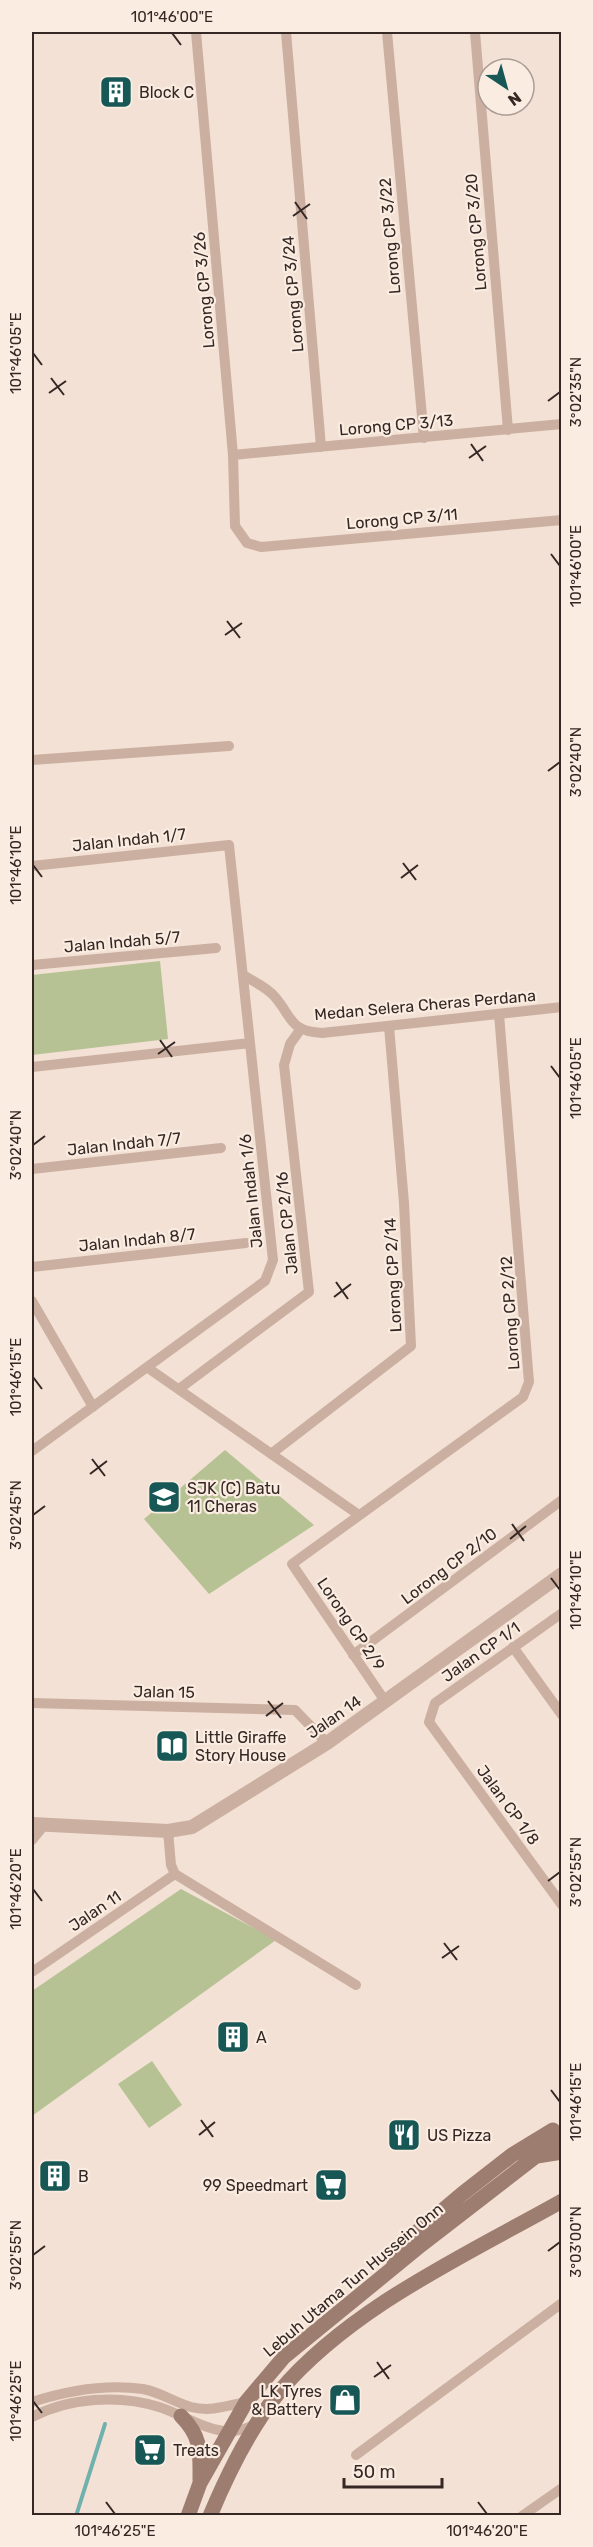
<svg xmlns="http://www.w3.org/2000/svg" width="593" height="2547" font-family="Rubik,sans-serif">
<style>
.green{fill:#b7c294}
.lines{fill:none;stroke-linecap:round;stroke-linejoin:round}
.stream{stroke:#71b1ad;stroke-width:4}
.minor{stroke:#cbafa0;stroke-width:10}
.tertiary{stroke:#cbafa0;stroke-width:14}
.secondary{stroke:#9e7d71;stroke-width:15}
.ticks{fill:none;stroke:#342724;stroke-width:2}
.labels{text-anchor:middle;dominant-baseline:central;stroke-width:4.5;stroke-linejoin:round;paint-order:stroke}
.poi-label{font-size:16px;fill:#342724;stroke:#faece0;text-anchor:start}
.street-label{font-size:16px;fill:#342724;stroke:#faece0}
.neatline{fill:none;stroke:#342724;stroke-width:2}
.ticks-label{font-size:15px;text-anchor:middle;fill:#342724}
</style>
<rect width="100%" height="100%" fill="#f2e1d4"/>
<!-- green -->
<path class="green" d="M160,961L168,1039L32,1055V975Z
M225,1450L314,1525L209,1594L144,1519Z
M181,1889L276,1940L32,2116V1991Z
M152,2061L182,2105L149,2128L118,2084Z"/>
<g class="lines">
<!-- stream -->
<path class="stream" d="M76,2516L105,2424"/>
<!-- minor -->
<path class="minor" d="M196,32L233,455L235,526L247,543L261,547L562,520
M286,32L321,447
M387,32L424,438
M475,32L508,430
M233,455L562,424
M32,760L229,746
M32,866L229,845L273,1260L265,1281L32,1451
M32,965L216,948
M243,975C254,982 267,987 275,997C293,1018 289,1031 322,1033L562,1007
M32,1067L250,1043
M32,1169L221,1148
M32,1267L246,1243
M32,1301L93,1407
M148,1368L359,1515
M179,1389L309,1292L284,1065L290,1044L300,1030
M271,1454L411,1346L404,1203L389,1026
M562,1613L435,1703L429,1722L562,1905
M513,1647L562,1715
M353,1655L562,1500
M385,1701L292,1564L523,1397L529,1382L499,1014
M32,1703L295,1710L327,1743
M168,1831L171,1865L175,1874L356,1985
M32,1840L45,1824
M32,1972L175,1874
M32,2402C66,2391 107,2384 143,2389C160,2392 174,2402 191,2407C210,2412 227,2406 246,2402
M32,2417C68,2398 119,2394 159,2407C191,2417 221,2444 255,2424
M356,2455L562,2303
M522,2516L562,2488"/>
<!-- tertiary -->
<path class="tertiary" d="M32,1824L168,1831L192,1827L327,1743L562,1574"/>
<!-- secondary -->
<path class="secondary" d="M537,2156L562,2152
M393,2268L399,2247L462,2194L512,2155L553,2130
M181,2416C202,2437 200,2452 200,2480
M188,2516L200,2483L246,2402L284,2357L421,2245L562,2136
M210,2516C228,2473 250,2428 279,2392C351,2307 466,2255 562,2201"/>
</g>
<!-- ticks -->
<path class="ticks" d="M172,33L181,45M295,202L307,219M293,216L310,204M33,353L42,365M51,378L64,395M49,393L66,381M548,401L560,392M471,444L483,461M469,458L486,446M551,554L560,566M227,621L240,638M225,635L242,623M548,771L560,762M403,863L416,880M33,865L42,877M401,878L418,865M160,1040L172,1057M158,1054L175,1042M551,1066L560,1078M33,1145L45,1136M336,1282L348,1299M334,1297L351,1284M33,1377L42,1389M92,1459L105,1476M90,1474L107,1461M33,1515L45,1506M512,1524L524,1541M510,1539L526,1526M551,1578L560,1590M268,1701L281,1718M266,1716L283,1703M548,1881L560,1872M33,1889L42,1901M444,1943L457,1960M442,1958L459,1946M551,2090L560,2102M201,2120L213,2137M199,2135L215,2122M548,2251L560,2242M33,2255L45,2246M377,2362L389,2379M374,2377L391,2365M33,2401L42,2413M106,2502L115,2514M478,2502L487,2514"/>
<!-- icons -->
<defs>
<symbol id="building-square" viewBox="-11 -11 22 22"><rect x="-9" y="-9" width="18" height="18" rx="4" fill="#175856" stroke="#faece0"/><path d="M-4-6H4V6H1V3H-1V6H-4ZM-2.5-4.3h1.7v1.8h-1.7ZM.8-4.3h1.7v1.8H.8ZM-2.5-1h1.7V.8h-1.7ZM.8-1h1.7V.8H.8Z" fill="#fff"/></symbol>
<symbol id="school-square" viewBox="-11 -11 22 22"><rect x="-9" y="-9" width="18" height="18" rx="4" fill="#175856" stroke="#faece0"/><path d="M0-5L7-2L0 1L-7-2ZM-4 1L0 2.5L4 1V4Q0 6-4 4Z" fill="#fff"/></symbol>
<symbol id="library-square" viewBox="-11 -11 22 22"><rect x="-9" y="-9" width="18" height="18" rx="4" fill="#175856" stroke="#faece0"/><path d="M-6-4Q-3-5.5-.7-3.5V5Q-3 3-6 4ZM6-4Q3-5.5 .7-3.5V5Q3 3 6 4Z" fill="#fff"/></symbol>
<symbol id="restaurant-square" viewBox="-11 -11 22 22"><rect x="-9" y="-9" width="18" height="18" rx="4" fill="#175856" stroke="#faece0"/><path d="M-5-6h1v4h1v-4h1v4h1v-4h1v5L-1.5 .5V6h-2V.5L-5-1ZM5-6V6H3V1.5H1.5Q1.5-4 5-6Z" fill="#fff"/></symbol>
<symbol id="supermarket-square" viewBox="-11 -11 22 22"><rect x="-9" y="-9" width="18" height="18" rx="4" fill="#175856" stroke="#faece0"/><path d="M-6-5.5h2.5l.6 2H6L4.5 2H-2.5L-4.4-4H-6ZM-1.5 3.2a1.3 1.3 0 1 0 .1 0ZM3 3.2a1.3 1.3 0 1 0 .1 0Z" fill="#fff"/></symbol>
<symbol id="shop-square" viewBox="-11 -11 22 22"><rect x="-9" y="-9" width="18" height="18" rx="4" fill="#175856" stroke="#faece0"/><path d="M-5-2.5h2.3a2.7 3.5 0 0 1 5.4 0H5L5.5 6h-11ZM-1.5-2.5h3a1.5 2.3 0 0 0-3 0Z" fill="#fff"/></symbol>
</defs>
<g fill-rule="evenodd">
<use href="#building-square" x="97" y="73" width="38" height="38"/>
<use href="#school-square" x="145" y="1478" width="38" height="38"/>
<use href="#library-square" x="153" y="1727" width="38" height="38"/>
<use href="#building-square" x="214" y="2018" width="38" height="38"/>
<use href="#restaurant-square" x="385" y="2116" width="38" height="38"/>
<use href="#building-square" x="36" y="2157" width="38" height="38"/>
<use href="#supermarket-square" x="312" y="2166" width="38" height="38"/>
<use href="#shop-square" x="326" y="2381" width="38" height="38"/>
<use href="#supermarket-square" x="131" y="2431" width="38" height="38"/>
</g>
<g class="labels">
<!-- poi labels -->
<g class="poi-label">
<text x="139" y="92">Block C</text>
<text x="187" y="1488">SJK (C) Batu<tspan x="187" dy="18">11 Cheras</tspan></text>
<text x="195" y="1737">Little Giraffe<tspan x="195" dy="18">Story House</tspan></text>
<text x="256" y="2037">A</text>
<text x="427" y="2135">US Pizza</text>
<text x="78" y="2176">B</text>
<text x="308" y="2185" text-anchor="end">99 Speedmart</text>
<text x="322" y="2391" text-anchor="end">LK Tyres<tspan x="322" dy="18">&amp; Battery</tspan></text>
<text x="173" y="2450">Treats</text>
</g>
<!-- street labels -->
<g class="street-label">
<text transform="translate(476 232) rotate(-95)">Lorong CP 3/20</text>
<text transform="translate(390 236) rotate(-95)">Lorong CP 3/22</text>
<text transform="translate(204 290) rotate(-95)">Lorong CP 3/26</text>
<text transform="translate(293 294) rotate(-95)">Lorong CP 3/24</text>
<text transform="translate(396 425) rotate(-5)">Lorong CP 3/13</text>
<text transform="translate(402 519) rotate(-5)">Lorong CP 3/11</text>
<text transform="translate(129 840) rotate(-6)">Jalan Indah 1/7</text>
<text transform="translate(122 942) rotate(-5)">Jalan Indah 5/7</text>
<text transform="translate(425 1005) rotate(-5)">Medan Selera Cheras Perdana</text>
<text transform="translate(124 1144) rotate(-6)">Jalan Indah 7/7</text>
<text transform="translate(251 1191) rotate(-96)">Jalan Indah 1/6</text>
<text transform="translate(287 1223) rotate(-96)">Jalan CP 2/16</text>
<text transform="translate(137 1240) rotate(-6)">Jalan Indah 8/7</text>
<text transform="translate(393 1275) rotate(-93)">Lorong CP 2/14</text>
<text transform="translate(510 1313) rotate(-94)">Lorong CP 2/12</text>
<text transform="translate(449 1566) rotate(-37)">Lorong CP 2/10</text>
<text transform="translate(351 1624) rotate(56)">Lorong CP 2/9</text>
<text transform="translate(481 1652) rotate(-35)">Jalan CP 1/1</text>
<text transform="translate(164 1692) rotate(1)">Jalan 15</text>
<text transform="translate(334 1717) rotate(-35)">Jalan 14</text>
<text transform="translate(508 1805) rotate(54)">Jalan CP 1/8</text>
<text transform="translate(95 1911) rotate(-34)">Jalan 11</text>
<text transform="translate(353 2280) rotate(-40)">Lebuh Utama Tun Hussein Onn</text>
</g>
</g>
<!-- border -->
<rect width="593" height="2547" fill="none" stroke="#faece0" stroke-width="66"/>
<!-- north arrow -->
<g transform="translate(506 87) rotate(144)"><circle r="28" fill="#faece0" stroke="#ab9d95" stroke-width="1.5"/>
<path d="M0-4.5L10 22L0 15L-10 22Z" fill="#175856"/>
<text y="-9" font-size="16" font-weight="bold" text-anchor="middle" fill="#342724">N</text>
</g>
<!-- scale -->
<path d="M344 2478v9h98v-9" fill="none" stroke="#342724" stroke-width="3"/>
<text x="353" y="2478" font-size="18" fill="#342724" stroke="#faece0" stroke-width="4.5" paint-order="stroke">50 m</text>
<rect x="33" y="33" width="527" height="2481" class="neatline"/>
<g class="ticks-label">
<text x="172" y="22">101°46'00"E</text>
<text transform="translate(16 353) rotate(-90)" y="5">101°46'05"E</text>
<text transform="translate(576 392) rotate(-90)" y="5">3°02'35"N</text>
<text transform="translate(576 566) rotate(-90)" y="5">101°46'00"E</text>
<text transform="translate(576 762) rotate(-90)" y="5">3°02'40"N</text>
<text transform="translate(16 865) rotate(-90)" y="5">101°46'10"E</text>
<text transform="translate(576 1078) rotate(-90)" y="5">101°46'05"E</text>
<text transform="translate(16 1145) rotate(-90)" y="5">3°02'40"N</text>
<text transform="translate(16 1377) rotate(-90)" y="5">101°46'15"E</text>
<text transform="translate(16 1515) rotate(-90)" y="5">3°02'45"N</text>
<text transform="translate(576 1590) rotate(-90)" y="5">101°46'10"E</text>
<text transform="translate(576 1872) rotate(-90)" y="5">3°02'55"N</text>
<text transform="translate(16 1889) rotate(-90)" y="5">101°46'20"E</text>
<text transform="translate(576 2102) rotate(-90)" y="5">101°46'15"E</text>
<text transform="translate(576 2242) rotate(-90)" y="5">3°03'00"N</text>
<text transform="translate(16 2255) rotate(-90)" y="5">3°02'55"N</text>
<text transform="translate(16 2401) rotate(-90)" y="5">101°46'25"E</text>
<text x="115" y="2536">101°46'25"E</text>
<text x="487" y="2536">101°46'20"E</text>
</g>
</svg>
